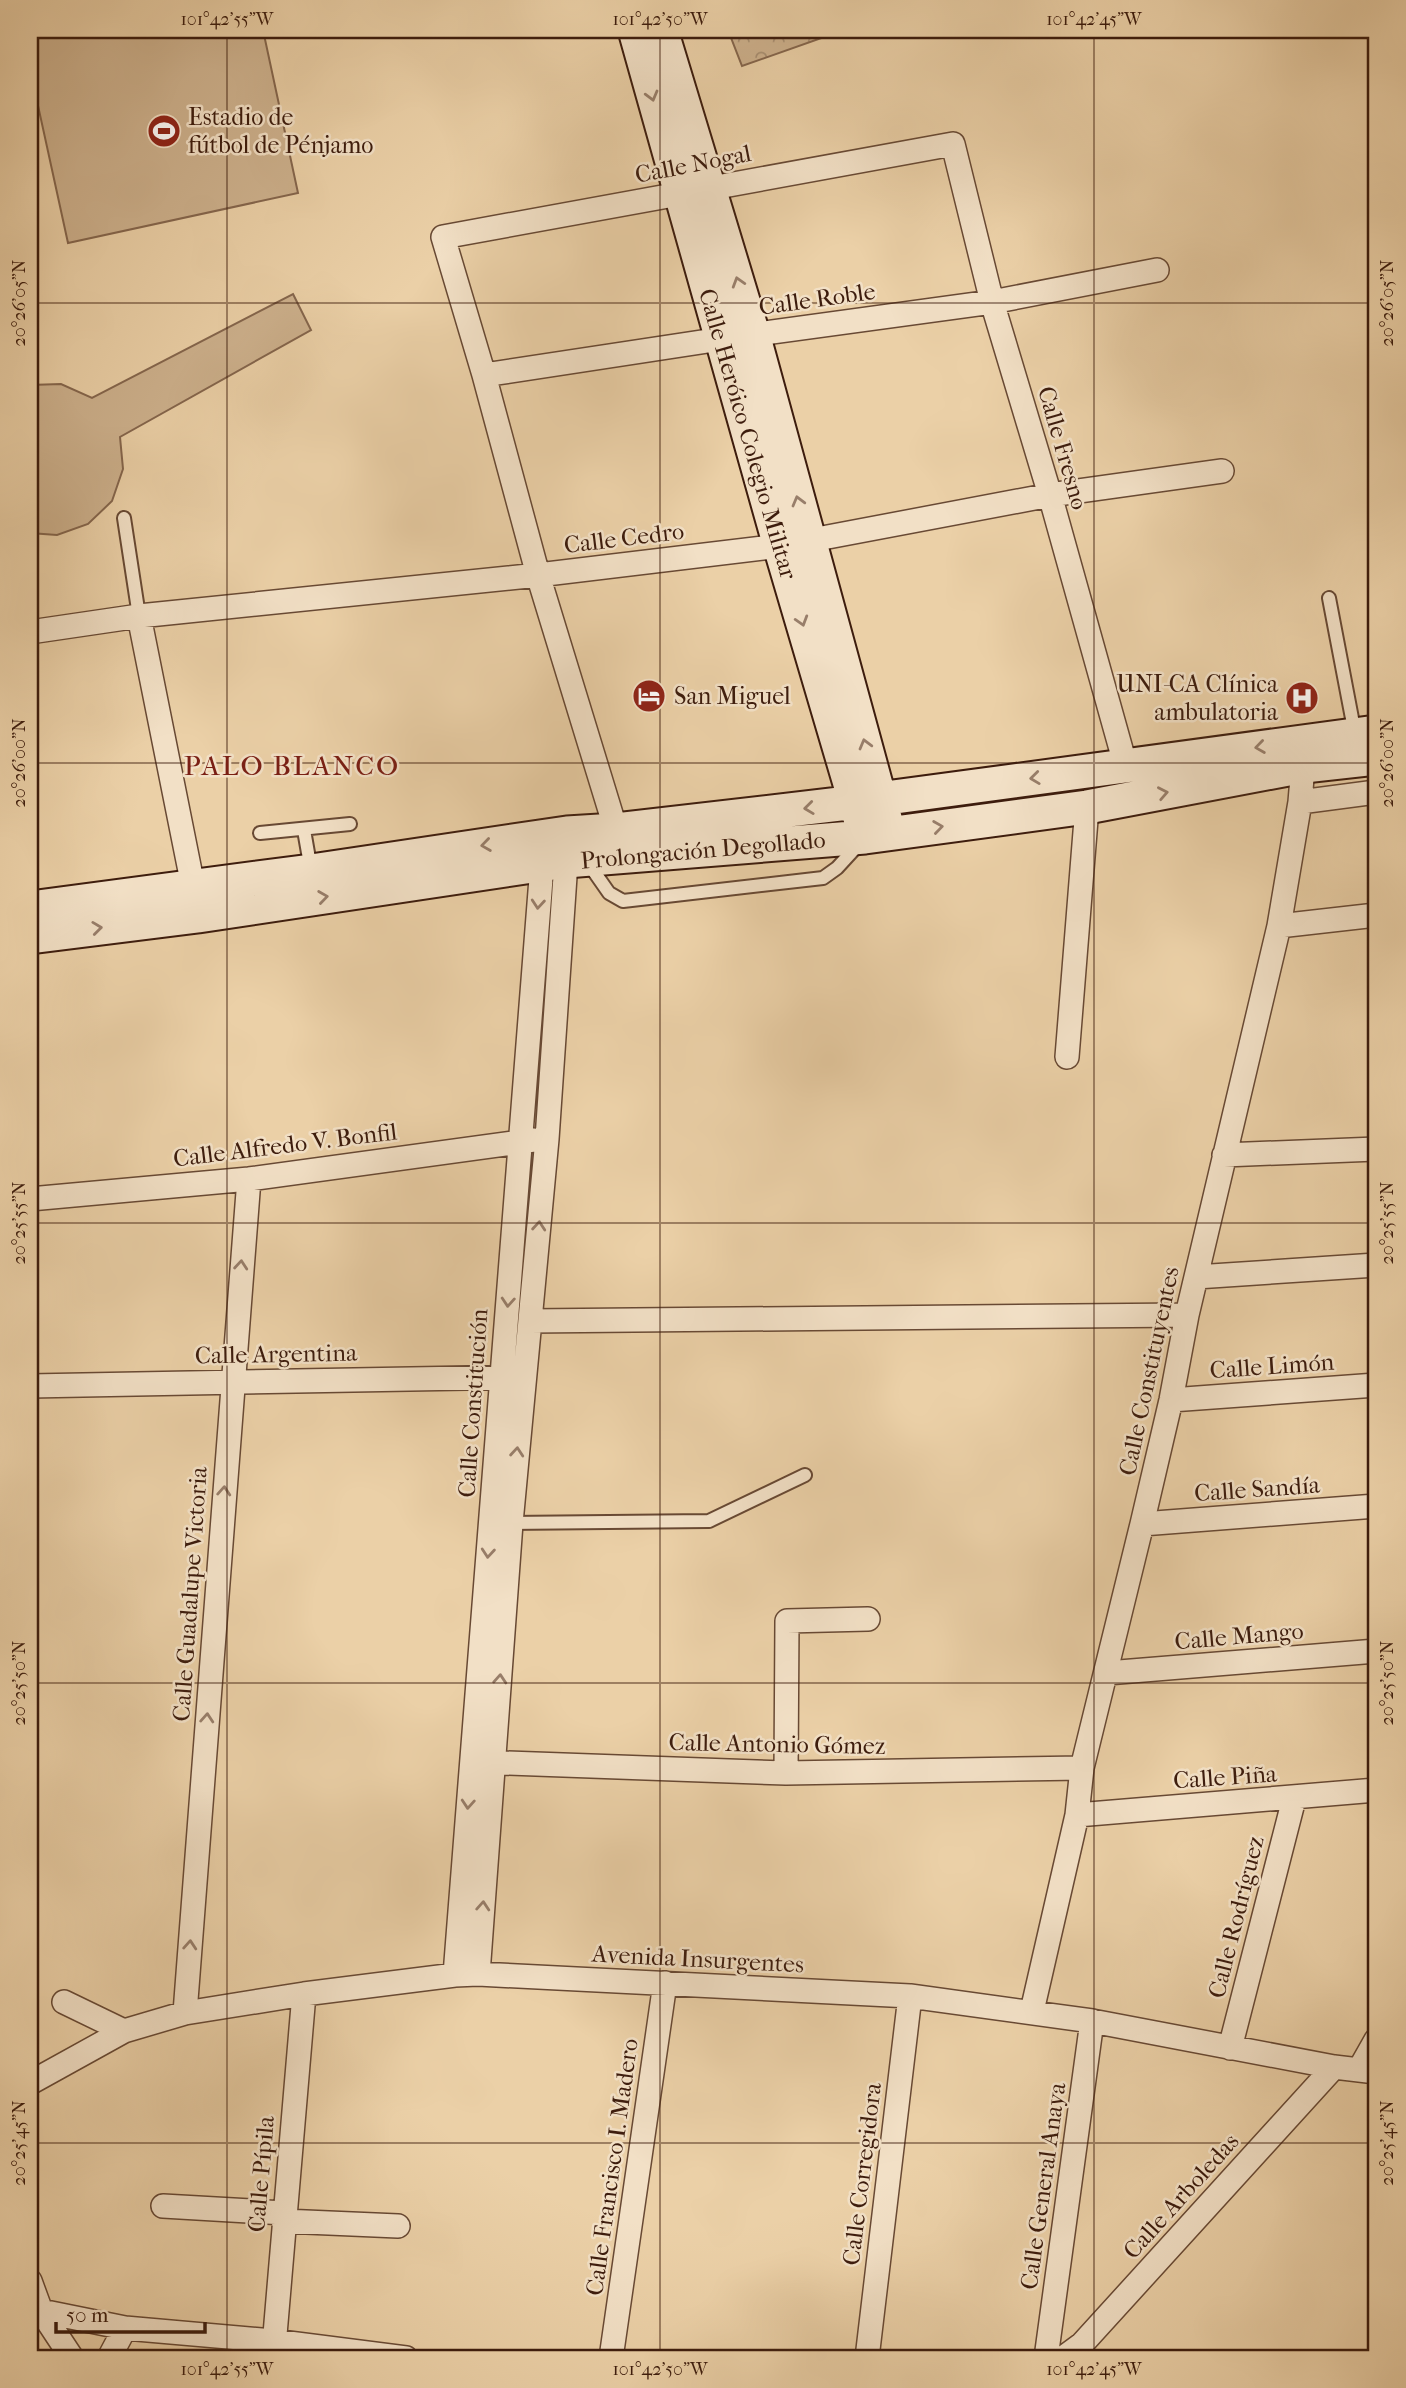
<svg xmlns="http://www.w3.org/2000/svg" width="1406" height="2388" font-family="'IM FELL French Canon',serif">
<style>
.forest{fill:url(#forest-crowns);stroke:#85664d;stroke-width:2}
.pitch{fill:#cdb18d;stroke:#85664d;stroke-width:2}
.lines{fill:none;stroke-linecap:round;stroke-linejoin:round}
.lane-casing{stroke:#684934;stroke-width:16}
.street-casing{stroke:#684934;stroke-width:26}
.secondary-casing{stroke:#3d1c0d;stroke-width:37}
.lane{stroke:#f2e0c6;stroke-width:12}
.street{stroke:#f2e0c6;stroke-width:23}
.secondary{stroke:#f2e0c6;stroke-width:33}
.oneway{stroke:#987e6a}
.ticks{fill:none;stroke:#3d1c0d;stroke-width:2;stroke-opacity:0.45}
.labels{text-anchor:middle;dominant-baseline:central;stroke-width:5;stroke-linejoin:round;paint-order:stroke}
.poi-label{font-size:24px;fill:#3d1c0d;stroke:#f2e0c6;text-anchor:start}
.street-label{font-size:24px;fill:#3d1c0d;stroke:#f2e0c6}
.quarter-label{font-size:28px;letter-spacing:2px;fill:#7a1f14;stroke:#f2e0c6}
.neatline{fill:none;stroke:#3d1c0d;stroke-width:2.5}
.ticks-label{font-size:18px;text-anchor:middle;fill:#3d1c0d}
</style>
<defs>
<pattern id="forest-crowns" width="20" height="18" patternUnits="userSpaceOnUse" patternTransform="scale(1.75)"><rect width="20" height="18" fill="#cdb18d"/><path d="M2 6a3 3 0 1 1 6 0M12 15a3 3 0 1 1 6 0" fill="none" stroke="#a88f72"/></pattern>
</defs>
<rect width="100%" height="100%" fill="#ebd0a7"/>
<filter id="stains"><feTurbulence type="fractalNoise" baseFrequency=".00286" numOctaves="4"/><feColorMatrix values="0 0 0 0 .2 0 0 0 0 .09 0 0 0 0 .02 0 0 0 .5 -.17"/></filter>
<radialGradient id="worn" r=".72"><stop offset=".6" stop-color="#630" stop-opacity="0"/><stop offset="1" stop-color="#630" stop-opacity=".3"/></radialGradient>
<!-- forest -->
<path class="forest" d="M728,30H844L742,66Z"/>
<!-- pitch -->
<path class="pitch" d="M30,30H263L298,193L68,243L30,69Z
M293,294L311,330L120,437L123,469L112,501L88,524L57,535L30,533V385L61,384L92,398Z"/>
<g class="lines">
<defs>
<path id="lane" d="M124,518L139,616
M1329,598L1355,734
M304,830L311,870
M260,833L350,824
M588,863L609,893L623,901L823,878L837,868L859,844
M508,1523L709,1521L805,1475"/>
<path id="street" d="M484,375L721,339L992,302L1157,270
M139,616L196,901
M30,632L139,616L538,575L780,546L1050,495L1222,471
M1300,802L1376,792
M616,830L538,575L484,375L443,237L953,144L992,302L1050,495L1126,767
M1279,926L1376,915
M1067,1057L1087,807
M1224,1155L1376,1149
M30,1199L249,1179L534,1140
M1196,1277L1376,1265
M530,1321L1187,1315
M30,1386L517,1377
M1171,1400L1376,1385
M1142,1524L1376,1506
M1107,1673L1376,1651
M478,1762L786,1773L1082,1768
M786,1773L787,1621L868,1619
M1077,1815L1376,1790
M478,1974L511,1523L547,1139L567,847
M455,1975L543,853
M64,2002L124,2031
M1032,2011L1077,1815L1082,1768L1142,1524L1171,1400L1187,1315L1279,926L1300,802L1304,754
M185,2013L249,1179
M1230,2048L1294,1799
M1359,2070L1376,2040
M30,2083L124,2031L185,2013L304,1994L455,1975L478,1974L910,1996L1092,2021L1334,2067L1376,2072
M163,2206L284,2213
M283,2221L398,2226
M30,2281L41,2311L72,2358
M41,2311L125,2328L273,2341L406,2358
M109,2358L125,2328
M273,2358L304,1994
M611,2358L665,1983
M867,2358L910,1996
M1046,2358L1092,2021
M1063,2358L1082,2344L1334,2067"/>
<path id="secondary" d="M635,30L780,546L861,821
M661,30L753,334L885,818
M30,908L311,871L567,833L616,830L857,802L1376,732
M30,937L198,916L566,861L865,837L1087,807L1304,766L1376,758"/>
</defs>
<!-- lane casing -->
<use href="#lane" class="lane-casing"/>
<!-- street casing -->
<use href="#street" class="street-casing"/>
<!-- secondary casing -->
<use href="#secondary" class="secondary-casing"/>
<!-- lane -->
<use href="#lane" class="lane"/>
<!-- street -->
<use href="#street" class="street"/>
<!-- secondary -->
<use href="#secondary" class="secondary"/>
</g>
<!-- one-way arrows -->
<defs><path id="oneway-chevron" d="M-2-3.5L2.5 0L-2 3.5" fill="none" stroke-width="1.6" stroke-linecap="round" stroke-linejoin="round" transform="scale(1.75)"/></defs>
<g class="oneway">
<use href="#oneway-chevron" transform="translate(652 96) rotate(75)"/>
<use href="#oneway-chevron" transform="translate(738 282) rotate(-107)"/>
<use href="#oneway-chevron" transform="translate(798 501) rotate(-105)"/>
<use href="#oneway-chevron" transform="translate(802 621) rotate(73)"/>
<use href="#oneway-chevron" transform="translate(865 744) rotate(-105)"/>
<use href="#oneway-chevron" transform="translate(1260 747) rotate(172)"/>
<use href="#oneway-chevron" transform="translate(1035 778) rotate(173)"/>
<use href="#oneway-chevron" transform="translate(1163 793) rotate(-11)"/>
<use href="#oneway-chevron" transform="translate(809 808) rotate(173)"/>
<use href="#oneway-chevron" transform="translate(938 827) rotate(-8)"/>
<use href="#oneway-chevron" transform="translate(486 845) rotate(172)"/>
<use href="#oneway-chevron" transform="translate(323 897) rotate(-8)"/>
<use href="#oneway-chevron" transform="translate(538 904) rotate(95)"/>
<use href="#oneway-chevron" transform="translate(97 928) rotate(-7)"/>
<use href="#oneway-chevron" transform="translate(539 1226) rotate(-85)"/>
<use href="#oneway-chevron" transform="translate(241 1265) rotate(-85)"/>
<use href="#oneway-chevron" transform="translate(508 1302) rotate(94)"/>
<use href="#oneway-chevron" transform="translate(517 1452) rotate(-85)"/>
<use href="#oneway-chevron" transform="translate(224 1491) rotate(-86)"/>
<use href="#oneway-chevron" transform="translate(488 1553) rotate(95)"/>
<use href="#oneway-chevron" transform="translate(500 1679) rotate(-86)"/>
<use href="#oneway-chevron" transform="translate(207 1718) rotate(-86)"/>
<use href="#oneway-chevron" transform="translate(468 1804) rotate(94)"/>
<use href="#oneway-chevron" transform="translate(483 1906) rotate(-86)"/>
<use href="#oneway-chevron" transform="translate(190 1945) rotate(-86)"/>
</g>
<!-- ticks -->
<path class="ticks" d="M227,30V2358M660,30V2358M1094,30V2358M30,303H1376M30,763H1376M30,1223H1376M30,1683H1376M30,2143H1376"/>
<!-- icons -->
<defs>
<symbol id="stadium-disc" viewBox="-11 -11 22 22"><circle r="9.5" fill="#8f2418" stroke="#f2e0c6"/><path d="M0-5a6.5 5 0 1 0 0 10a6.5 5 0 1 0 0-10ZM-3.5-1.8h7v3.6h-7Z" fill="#fff"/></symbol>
<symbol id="hotel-disc" viewBox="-11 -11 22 22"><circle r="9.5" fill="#8f2418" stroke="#f2e0c6"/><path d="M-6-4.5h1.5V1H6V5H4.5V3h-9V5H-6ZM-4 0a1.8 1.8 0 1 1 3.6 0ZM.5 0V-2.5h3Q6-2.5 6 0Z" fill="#fff"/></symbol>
<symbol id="hospital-disc" viewBox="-11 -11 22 22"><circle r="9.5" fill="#8f2418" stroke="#f2e0c6"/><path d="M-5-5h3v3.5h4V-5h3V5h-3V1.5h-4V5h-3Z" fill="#fff"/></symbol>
</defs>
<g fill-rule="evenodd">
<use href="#stadium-disc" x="145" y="112" width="38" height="38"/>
<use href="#hotel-disc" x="630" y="677" width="38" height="38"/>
<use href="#hospital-disc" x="1283" y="679" width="38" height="38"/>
</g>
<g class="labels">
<!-- poi labels -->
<g class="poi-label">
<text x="188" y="117">Estadio de<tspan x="188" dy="28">fútbol de Pénjamo</tspan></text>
<text x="1278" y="684" text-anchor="end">UNI-CA Clínica<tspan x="1278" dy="28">ambulatoria</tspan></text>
<text x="674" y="696">San Miguel</text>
</g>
<!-- street labels -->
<g class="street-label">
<text transform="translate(693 164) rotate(-11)">Calle Nogal</text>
<text transform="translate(817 299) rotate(-8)">Calle Roble</text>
<text transform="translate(748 434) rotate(74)">Calle Heróico Colegio Militar</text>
<text transform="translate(1063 448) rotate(74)">Calle Fresno</text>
<text transform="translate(624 538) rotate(-7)">Calle Cedro</text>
<text transform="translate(703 850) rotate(-5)">Prolongación Degollado</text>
<text transform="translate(285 1145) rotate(-7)">Calle Alfredo V. Bonfil</text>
<text transform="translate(276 1354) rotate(-1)">Calle Argentina</text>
<text transform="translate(1272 1366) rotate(-4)">Calle Limón</text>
<text transform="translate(1149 1371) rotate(-78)">Calle Constituyentes</text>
<text transform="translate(473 1403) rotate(-86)">Calle Constitución</text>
<text transform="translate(1257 1489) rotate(-4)">Calle Sandía</text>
<text transform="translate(190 1594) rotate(-86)">Calle Guadalupe Victoria</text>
<text transform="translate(1239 1636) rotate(-5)">Calle Mango</text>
<text transform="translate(777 1744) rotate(1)">Calle Antonio Gómez</text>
<text transform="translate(1225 1777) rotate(-4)">Calle Piña</text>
<text transform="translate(1236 1917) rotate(-76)">Calle Rodríguez</text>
<text transform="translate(698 1959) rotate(3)">Avenida Insurgentes</text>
<text transform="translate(612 2167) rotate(-82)">Calle Francisco I. Madero</text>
<text transform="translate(261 2174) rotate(-85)">Calle Pípila</text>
<text transform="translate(862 2174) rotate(-83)">Calle Corregidora</text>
<text transform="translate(1043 2186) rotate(-82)">Calle General Anaya</text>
<text transform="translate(1181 2196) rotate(-48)">Calle Arboledas</text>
</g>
<!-- quarter labels -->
<g class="quarter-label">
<text x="292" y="765">PALO BLANCO</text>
</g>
</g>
<!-- margin -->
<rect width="1406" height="2388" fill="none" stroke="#ebd0a7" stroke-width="77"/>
<!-- scale -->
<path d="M56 2322v10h149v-10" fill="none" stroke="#3d1c0d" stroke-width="3.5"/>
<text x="66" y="2322" font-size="21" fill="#3d1c0d" stroke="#f2e0c6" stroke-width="5" paint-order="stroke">50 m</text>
<rect x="38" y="38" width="1330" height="2312" class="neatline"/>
<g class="ticks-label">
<text x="227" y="25">101°42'55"W</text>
<text x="660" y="25">101°42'50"W</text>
<text x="1094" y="25">101°42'45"W</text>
<text transform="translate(19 303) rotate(-90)" y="6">20°26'05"N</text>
<text transform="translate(1387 303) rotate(-90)" y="6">20°26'05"N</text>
<text transform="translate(19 763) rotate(-90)" y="6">20°26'00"N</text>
<text transform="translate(1387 763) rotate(-90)" y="6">20°26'00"N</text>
<text transform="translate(19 1223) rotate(-90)" y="6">20°25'55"N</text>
<text transform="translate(1387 1223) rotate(-90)" y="6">20°25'55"N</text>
<text transform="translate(19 1683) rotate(-90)" y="6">20°25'50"N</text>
<text transform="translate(1387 1683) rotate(-90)" y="6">20°25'50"N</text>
<text transform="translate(19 2143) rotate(-90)" y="6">20°25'45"N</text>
<text transform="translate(1387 2143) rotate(-90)" y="6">20°25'45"N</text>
<text x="227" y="2375">101°42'55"W</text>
<text x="660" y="2375">101°42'50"W</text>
<text x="1094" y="2375">101°42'45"W</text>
</g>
<rect width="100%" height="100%" filter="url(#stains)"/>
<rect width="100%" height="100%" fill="url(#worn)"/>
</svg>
